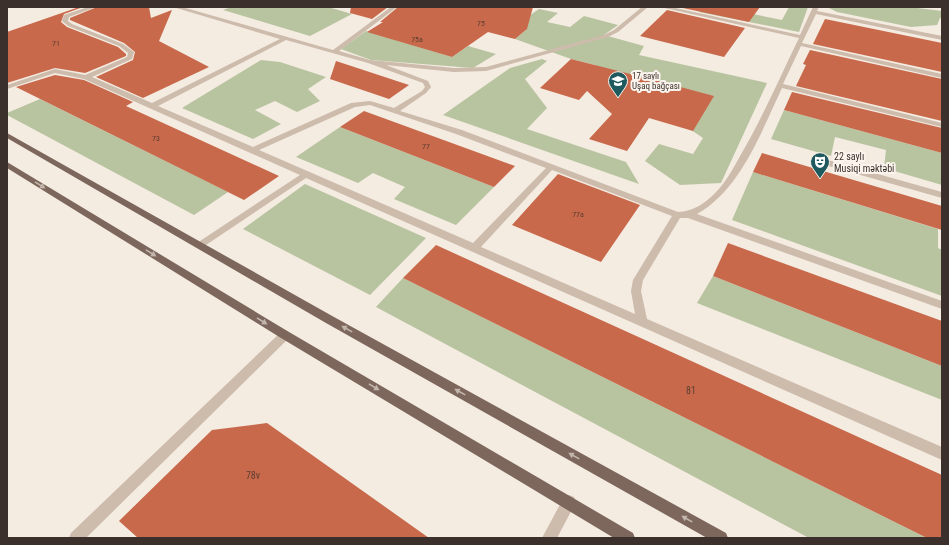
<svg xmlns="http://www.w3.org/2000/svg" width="949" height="545" font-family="'Roboto Condensed',sans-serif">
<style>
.green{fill:#b8c4a0}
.building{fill:#c8694b}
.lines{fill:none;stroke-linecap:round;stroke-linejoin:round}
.service{fill:#cdbbac;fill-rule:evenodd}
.primary{fill:#7d675c;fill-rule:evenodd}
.oneway{fill:#c2b5ac}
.labels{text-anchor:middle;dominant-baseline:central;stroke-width:4;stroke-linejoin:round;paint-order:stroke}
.number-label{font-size:8px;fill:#5e3e33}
.far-poi-label{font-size:9px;fill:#3b302b;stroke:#fbf5ee;text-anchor:start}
.poi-label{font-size:10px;fill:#3b302b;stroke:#fbf5ee;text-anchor:start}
.near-number-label{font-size:10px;fill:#5e3e33}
</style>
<rect width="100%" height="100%" fill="#f4ebe1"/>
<!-- green -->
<path class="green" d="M231,7H328L352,14L310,36L223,10Z
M702,7H718L782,20L789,7H808L799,32L699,12Z
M827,7H909L942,11V18H940L937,25L911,27L837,12Z
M539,9L558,13L547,22L570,27L584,16L618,25L604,35L644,46L639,55L767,83L721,183L680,185L645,161L659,144L693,154L703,138L595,65L571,59L515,39L526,30L506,25L526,18Z
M366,31L452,57L468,46L496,54L473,68L371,60L341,49Z
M542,59L547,61L525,79L547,108L527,129L626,162L639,184L443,115L510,68Z
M261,60L280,62L326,77L308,89L320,101L297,112L275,101L255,110L281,124L253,139L182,108Z
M40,99L228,192L194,215L7,115V113Z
M784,110L942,153V185L884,168L886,150L835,137L831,156L771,139Z
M340,127L494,187L456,225L394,199L405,187L373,173L358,183L296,157Z
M753,172L938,229V248L942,250V296L732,220Z
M305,184L426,238L370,295L243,229Z
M713,276L942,366V400L697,303Z
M403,278L927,538H809L376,307Z"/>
<!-- building -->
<path class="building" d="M79,7H83L64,14L61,22L67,27L118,47L126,54V56L85,73L55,68L7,83V32Z
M97,7H149L151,18L172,10L159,41L209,67L143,98L96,77L133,60L135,52L124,43L70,20V18Z
M351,7H388L372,19L350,13Z
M398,7H533L527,29L515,39L488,32L452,57L367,32L383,22H380Z
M678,7H760L749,22Z
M667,10L745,28L724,57L640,36Z
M825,19L942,43V72L813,44Z
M810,50L942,79V121L796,86L806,65L803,64Z
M571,59L658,81L714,96L693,131L649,118L627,151L589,139L612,114L587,91L579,100L540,88Z
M336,61L409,85L389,99L330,79Z
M55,75L84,80L133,102L126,106L279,176L244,200L16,87Z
M792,92L942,128V153L784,110Z
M364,111L515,166L494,187L340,127Z
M762,153L942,206V230L753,172Z
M558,174L640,205L601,262L512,225Z
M728,243L942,321V366L713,276Z
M436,245L942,475V538H927L403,278Z
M267,423L429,538H138L119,521L212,430Z"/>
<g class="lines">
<!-- service -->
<path class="service" d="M88,7H96L69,17L68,21L72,24L123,44L134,52L132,59L92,77L152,103L280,39L173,7H182L333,50L391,7H397L339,51L370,60L454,68L486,67L604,35L614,30L642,7H648L618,32L608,37L486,71L454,72L386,65L428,81L431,87L426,93L400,111L462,130L678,212C696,212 712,198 723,184C729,176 734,167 739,158C762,119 779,79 799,38L660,7H671L800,35L813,7H819L817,11L942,36V40L816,14L802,43L942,74V78L801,46L783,84L942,123V127L782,88C761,132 741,189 697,214L942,301V309L688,218H680L643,280L641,291L647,319L942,447V460L306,178L203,247H197L195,245L197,243L300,175L84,79L55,73L7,89V85L55,69L85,75L127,57L128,53L119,46L68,26L62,21L64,15ZM286,40L368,63L423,83L425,87L422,91L394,108L370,101L351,103L253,147L158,106ZM370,105L456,134L546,168L473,243L259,150L344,112L355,107ZM552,170L672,216L633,280L631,291L635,314L481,247Z
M811,157H817L942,192V198L811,161Z
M285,331L289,332L291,335L289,338L86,538H69L71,533L281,332Z
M569,495L574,497L576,502L557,538H542L564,497Z"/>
<!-- primary -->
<path class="primary" d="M7,133L334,317L726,533L728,538H707L326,323L7,138Z
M7,162L289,332L633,533L635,538H614L281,338L7,168Z"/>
</g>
<!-- one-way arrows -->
<defs><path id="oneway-solid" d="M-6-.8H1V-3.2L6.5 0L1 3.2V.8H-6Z"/></defs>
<g class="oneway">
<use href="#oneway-solid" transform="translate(40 185) rotate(32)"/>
<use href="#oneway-solid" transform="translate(151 253) rotate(32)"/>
<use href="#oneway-solid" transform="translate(262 321) rotate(32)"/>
<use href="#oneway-solid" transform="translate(347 329) rotate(-151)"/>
<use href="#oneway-solid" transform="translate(374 387) rotate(31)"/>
<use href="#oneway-solid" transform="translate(460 392) rotate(-151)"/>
<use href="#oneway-solid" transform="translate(574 456) rotate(-151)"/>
<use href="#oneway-solid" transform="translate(687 519) rotate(-151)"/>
</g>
<!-- icons -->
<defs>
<symbol id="school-pin" viewBox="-11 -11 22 30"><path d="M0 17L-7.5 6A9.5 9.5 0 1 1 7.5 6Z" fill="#1f5a5e" stroke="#fbf5ee"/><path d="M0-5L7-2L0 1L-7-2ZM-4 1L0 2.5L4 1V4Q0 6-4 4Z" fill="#fff"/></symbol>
<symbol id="theatre-pin" viewBox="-11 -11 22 30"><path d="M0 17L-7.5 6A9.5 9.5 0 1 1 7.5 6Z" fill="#1f5a5e" stroke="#fbf5ee"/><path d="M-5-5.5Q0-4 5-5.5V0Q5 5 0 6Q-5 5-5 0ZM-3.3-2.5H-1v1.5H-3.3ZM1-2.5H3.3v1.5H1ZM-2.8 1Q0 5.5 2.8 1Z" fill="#fff"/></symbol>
</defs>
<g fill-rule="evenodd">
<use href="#school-pin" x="607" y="70" width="22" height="30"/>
<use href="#theatre-pin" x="809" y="151" width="22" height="30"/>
</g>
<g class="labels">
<!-- number labels -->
<g class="number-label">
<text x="481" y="23">75</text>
<text x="417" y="39">75a</text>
<text x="56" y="43">71</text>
<text x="156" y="138">73</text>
<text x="426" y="146">77</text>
<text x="578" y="214">77a</text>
</g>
<!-- far-poi labels -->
<g class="far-poi-label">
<text x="632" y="76">17 saylı<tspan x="632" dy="10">Uşaq bağçası</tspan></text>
</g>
<!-- poi labels -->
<g class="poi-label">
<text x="834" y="156">22 saylı<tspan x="834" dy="12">Musiqi məktəbi</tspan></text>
</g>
<!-- near-number labels -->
<g class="near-number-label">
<text x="691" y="390">81</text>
<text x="253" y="475">78v</text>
</g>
</g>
<!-- border -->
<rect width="949" height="545" fill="none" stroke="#3b302b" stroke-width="16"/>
</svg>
